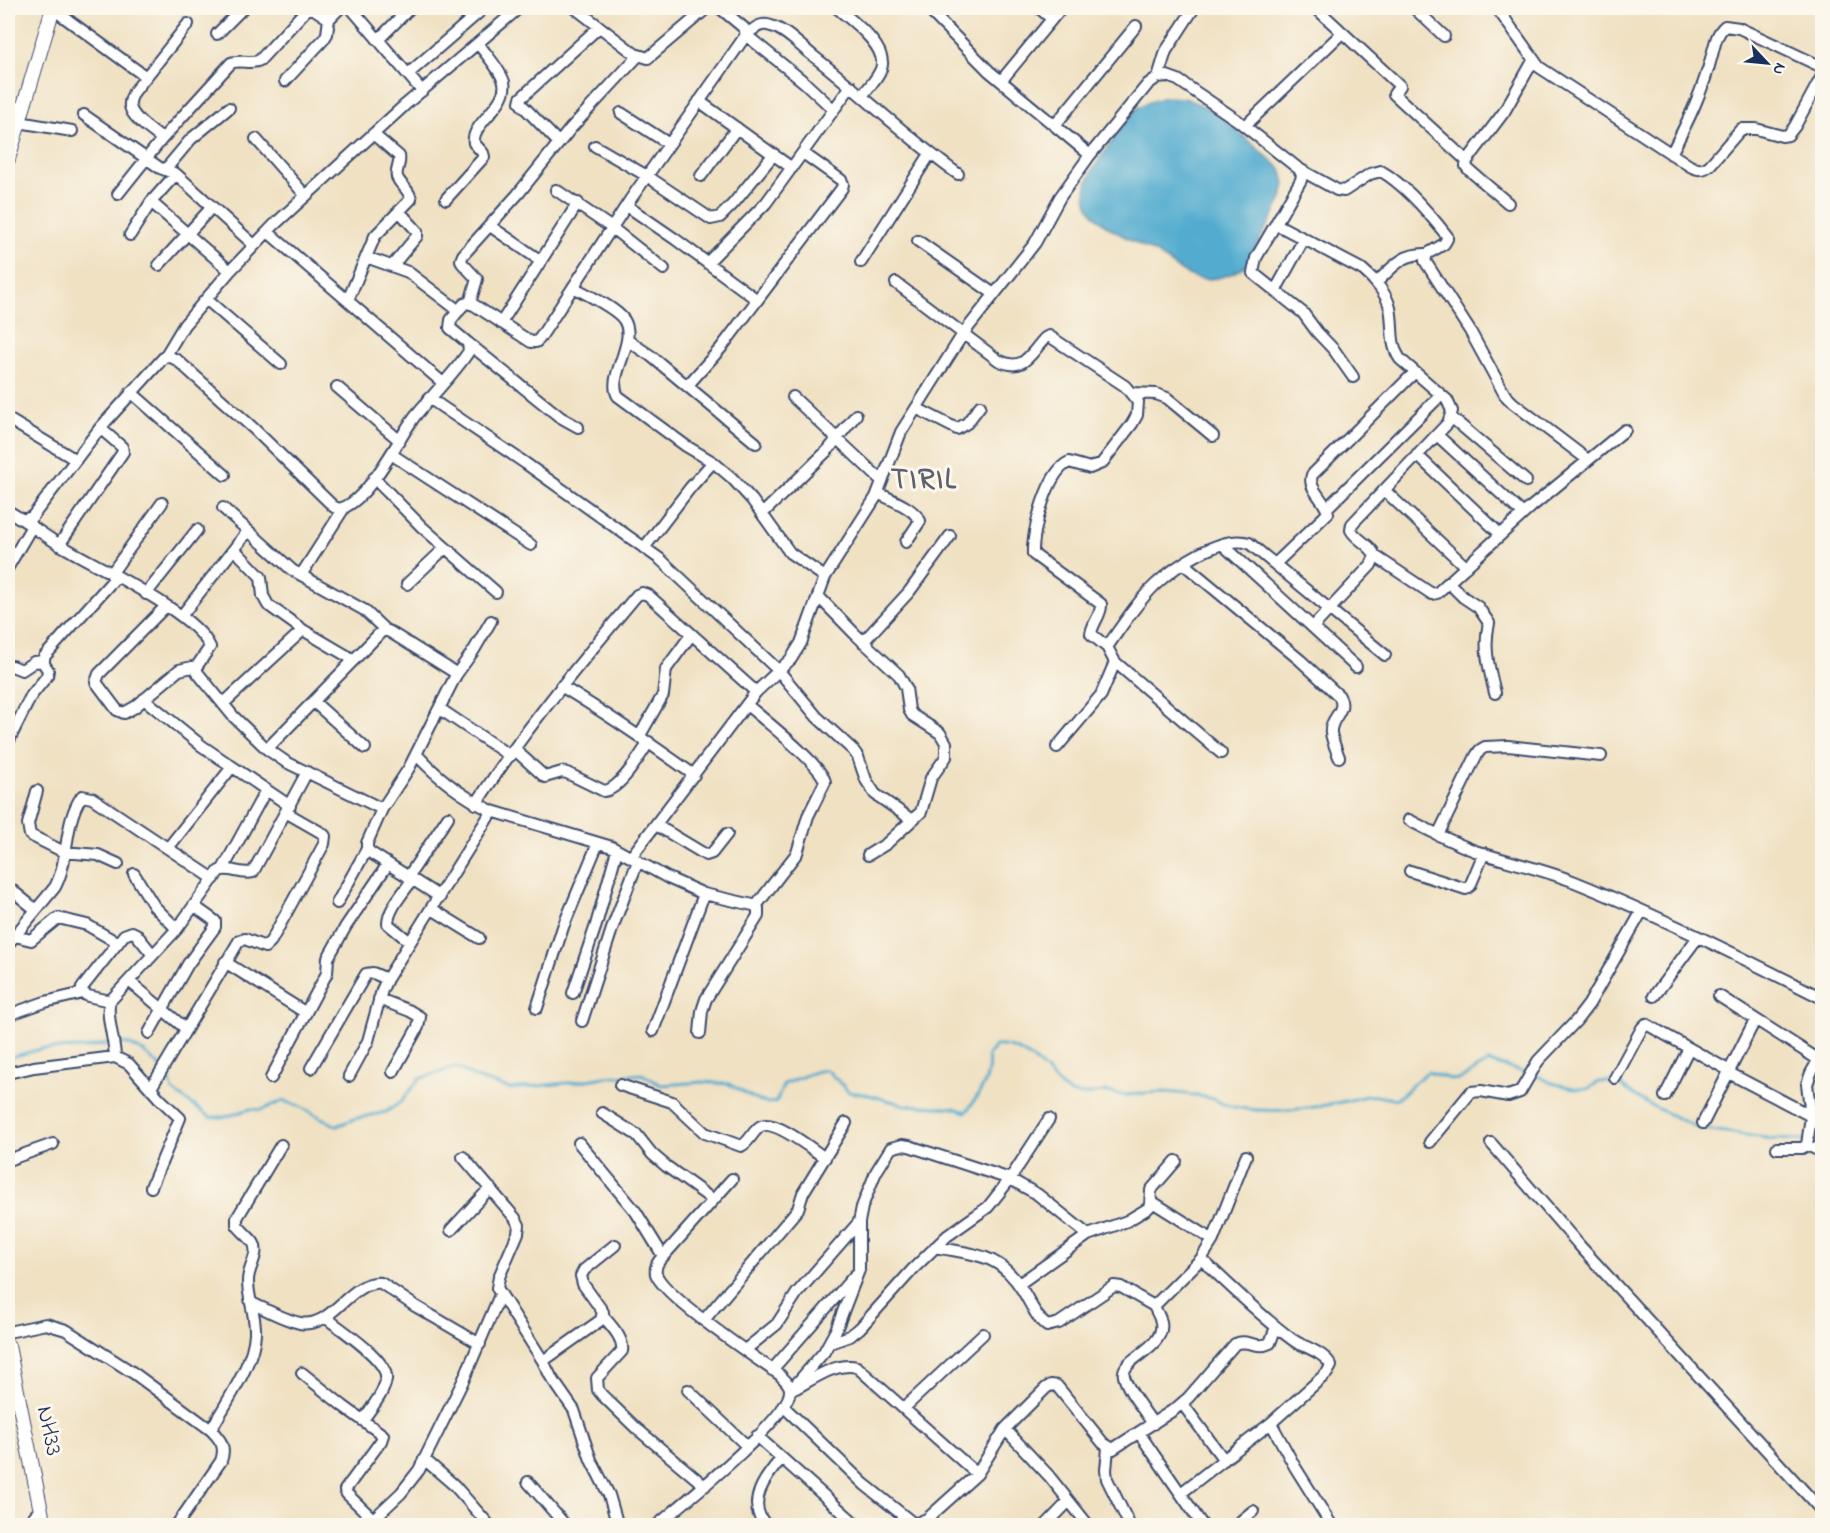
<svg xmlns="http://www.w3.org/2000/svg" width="1830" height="1533" font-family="'Indie Flower',sans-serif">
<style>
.water{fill:#52accf;stroke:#366e96;stroke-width:1.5}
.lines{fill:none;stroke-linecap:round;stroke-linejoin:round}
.stream{stroke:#52accf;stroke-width:3}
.minor-casing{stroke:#3b4a6d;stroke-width:14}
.major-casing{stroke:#3b4a6d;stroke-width:16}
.minor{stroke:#fff;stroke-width:10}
.major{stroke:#fff;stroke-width:14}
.labels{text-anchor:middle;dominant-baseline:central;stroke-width:6;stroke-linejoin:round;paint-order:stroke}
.street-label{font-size:24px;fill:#1b2f5e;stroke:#fbf7ec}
.district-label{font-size:30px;font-weight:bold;letter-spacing:1.5px;fill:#5f606e;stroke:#fbf7ec}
</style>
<rect width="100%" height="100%" fill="#fbf7ec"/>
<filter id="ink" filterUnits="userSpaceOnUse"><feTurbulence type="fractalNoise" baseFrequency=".0167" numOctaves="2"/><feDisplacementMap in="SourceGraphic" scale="12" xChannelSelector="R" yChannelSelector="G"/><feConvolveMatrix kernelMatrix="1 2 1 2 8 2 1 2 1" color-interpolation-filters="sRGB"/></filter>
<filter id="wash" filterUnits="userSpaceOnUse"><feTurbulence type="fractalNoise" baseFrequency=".008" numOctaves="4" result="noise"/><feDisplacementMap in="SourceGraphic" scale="24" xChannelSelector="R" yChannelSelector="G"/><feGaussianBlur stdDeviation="1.35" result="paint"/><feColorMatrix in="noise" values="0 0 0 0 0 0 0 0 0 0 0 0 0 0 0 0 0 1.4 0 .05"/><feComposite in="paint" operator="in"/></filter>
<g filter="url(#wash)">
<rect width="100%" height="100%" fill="#f0e1c3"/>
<!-- water -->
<path class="water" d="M1165,97L1185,98L1214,111L1281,169L1285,183L1282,199L1246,265C1235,274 1218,280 1203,279C1186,278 1172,264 1159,255C1140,243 1092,226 1087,201C1082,179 1099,160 1111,143C1117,135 1132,111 1139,107C1146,102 1157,100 1165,97Z"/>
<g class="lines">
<!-- stream -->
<path class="stream" d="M116,1042L128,1044L144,1052L159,1066L170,1081L173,1091L210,1117H225L250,1109L261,1110L283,1101L299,1106L337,1126L354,1119L386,1112L402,1101L419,1079L456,1067L476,1078L510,1089L576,1082L605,1077L642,1074L661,1085L703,1082L729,1084L759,1101L767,1103L776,1102L784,1084C796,1080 815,1069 827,1070L849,1092L869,1095L905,1105L954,1108L966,1112C979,1095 992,1077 988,1055L995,1046C1014,1044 1032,1057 1046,1071C1054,1079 1061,1091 1074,1094C1085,1097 1093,1092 1105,1092C1112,1092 1120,1095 1128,1095C1140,1094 1152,1092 1164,1092C1179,1093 1196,1095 1210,1098C1216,1099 1220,1104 1226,1105C1271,1117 1322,1108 1366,1096C1377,1093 1387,1101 1397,1098C1405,1095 1416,1078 1428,1072C1467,1086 1457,1079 1489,1062L1527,1073
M8,1058L41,1049L87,1048L110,1043
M1533,1074L1552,1083L1578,1089H1588L1599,1082H1611L1619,1084L1646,1103L1698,1128L1772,1139L1804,1140L1822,1136"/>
</g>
</g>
<g filter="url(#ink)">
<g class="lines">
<defs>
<path id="minor" d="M351,8L422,91
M575,8L635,54L648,58L707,8
M837,8C851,20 889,47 881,69C877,79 868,88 862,96
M927,8L989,71L1090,155
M1039,8L1052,19
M1316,8L1400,86L1394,94L1467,161
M1414,8L1444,36
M1497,8L1539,67L1690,166C1698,170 1702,171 1710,165L1741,129H1756L1782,136L1788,135L1795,126L1822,76
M53,9L146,77
M217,34L243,8
M378,40L410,8
M408,74L484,8
M1158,77L1166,51L1194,8
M285,81L324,39L327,34L329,19L340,8
M1001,81L1061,8
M699,101L792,168
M834,110L804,82L746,35C754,29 760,22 771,26C786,30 800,46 812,55C862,94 907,138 958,174
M621,113L669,144
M84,115L160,168L176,174L254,245
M19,122L72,131
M1055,125L1136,26
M1245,126L1342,33
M162,139C153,131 132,119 130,106C129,101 132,96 134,92L188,24
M256,139L306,196
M559,143L522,105L520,102L521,98L598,28
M595,146L647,176L711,219L720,217L733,204L774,154
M1671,154C1688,121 1703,91 1712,55C1715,44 1716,34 1725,26L1739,28L1822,67
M1299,169L1337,190L1344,191L1370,174L1381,171C1405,185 1430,214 1447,236V239L1444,244L1427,254L1425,261L1470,331L1505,395L1513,403L1588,460
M165,170L191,139L229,108
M701,176L737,128
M556,190L612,228L664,269
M118,194L162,139L231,63C240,59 251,65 260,60L307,9H314L329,19
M446,199L484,157L483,153L474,143C470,124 509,105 504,82C500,69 486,55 478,43
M151,202L230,271
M1508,203L1469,170L1466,166L1467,161L1504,112L1533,61
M627,206L675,239L756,299
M1276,224L1363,270C1374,279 1387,294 1390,308C1394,326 1389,343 1400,359L1447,400L1452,411L1448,423L1352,524L1351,530C1357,541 1371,544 1375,556L1371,565L1313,627
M490,226L541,261
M268,232L443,383
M130,235L151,202L176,174
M918,241L994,294
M366,257L408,272L459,311
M861,262L930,154
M707,263L766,203L851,86
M159,265L212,207
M392,266L417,236V231L399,211
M896,283L998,360C1024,373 1029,355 1045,338L1049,336L1125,386L1138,402L1137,415L1132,424L1102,463L1090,468L1069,462C1047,472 1032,531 1033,554L1101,604C1102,615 1092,623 1091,634L1107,647L1115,662L1101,695L1057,747
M1376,283C1393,267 1402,253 1427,254
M573,287C586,294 616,308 624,320C638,342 606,377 618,396L686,446L713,462L732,478L752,500L790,553L825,577
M1275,291L1304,239
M206,299L281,364
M348,300L375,236L411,199C409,189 400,185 397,177C395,170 401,164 399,156L373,134
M470,303L477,279L462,263L461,260L463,255L518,194L571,128L638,56
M501,323L578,203
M627,340L651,356L756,443
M468,343L560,417L578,427
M166,355L184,325L230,271L274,225L405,105L519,8
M687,386L721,348L842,188L843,184L841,180L803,153
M337,387L399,440
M131,392L225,475
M1132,393L1156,394L1167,398L1213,436
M793,397L882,481
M429,398L525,463L660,559L779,671L817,717L853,750L858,757L866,780L875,794L912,820
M916,408L957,429L967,423L980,406
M1451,417L1526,481
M8,419L76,460
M1437,435L1523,514
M391,454L531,545
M1417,455L1500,534
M374,478L422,527L496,592
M1384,490L1466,567
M878,493C891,500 913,507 920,521L906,542
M223,508L292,570L364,610L385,630
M1327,508L1441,395
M8,511L23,520L32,517L100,428L166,355L177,360L253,428L334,507L339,509C368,503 398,439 415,416C433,394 454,374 469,351L468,343L450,328L451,320L464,304L467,303L474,305L531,342H536L540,338L630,200L746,35L744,28L720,8
M762,514L828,450L856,415
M23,520C36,529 48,538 62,546C97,567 195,612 210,647L197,666V672L233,716L267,749L286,762L382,809L367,843V849L371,853L440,897
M1222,544L1356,667
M59,545L123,452L122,447L100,428
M644,548L690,488L713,462
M234,549L261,577L263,596L268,605L303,630L354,660
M1375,556L1432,594L1437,593L1531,507L1625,430
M1276,563L1328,513C1325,499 1307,489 1312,475L1415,372
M1184,564L1300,660L1339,696C1348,711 1329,718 1331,733C1332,740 1336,749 1339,757
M8,567L32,526
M111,574L162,503
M301,575L344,508
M1449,583L1463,597L1478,607L1489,623C1483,648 1489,668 1495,693
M407,584L445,548
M146,594L197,530
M818,596L855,634L899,675L906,688L909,710L912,715L940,733L946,743V757L931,778L921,812L886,844L868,855
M166,606L99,674L96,682L117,710L124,713L135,707L179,670L197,666
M182,615L248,531
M863,642L909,592L950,536
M1107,647C1122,626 1136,603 1155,585C1174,567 1222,534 1249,543L1385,655
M1115,662L1221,753
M8,667L12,666L22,670L34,662L44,661
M456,675L474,650L491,621
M561,686C607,714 651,744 694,775
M144,699L202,746L290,806
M314,702L365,748
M223,704L303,630
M747,705C762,718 822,765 825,782L808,816L797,853L756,906
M440,709L510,756
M639,737L663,695L666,669L691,635
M8,742L31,696L47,676L48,670L44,664V657L116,577
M267,749L381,632L385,630L390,632L454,672L456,675L409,768L382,809
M515,750L545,777L562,772L567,773L604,791C620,790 640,755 649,742
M416,754C438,778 463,797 492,811L612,847L668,878L704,894L753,905L758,908V916L706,999L702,1011L700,1033
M37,791L28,824L30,835L64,852L98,855L118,864
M476,804C524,730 581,662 637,595L642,593L648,595L756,692
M1409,820C1430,831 1452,842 1475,851C1508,862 1542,869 1575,882C1659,916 1741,957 1822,998
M656,825L706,855L712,853L727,834
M1438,835L1476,756L1480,750L1485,747L1508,746L1601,756
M168,848L232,767
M631,857L756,692L791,659L801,643L825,577L876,497L901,432L963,334L1035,243L1060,197L1090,155L1148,84L1158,77L1167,76L1178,80L1237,120L1299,169L1302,175L1301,180L1256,258L1253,273L1303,313L1317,332L1334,350L1353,377
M223,869L266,790
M1410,871L1466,889L1470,886L1484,853
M134,874L154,906L177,929
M408,877L448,817
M8,887L36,910
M337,903L367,849
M432,909L479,938
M15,936L31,940L58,918L87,925L118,943
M410,942L388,924C388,909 404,892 412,880
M8,944L55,887C70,859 63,823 82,796L92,798L214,879
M225,962L306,1013
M129,981L186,1029
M573,993L596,925L617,850
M1654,996L1698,937
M1719,996L1819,1060
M379,999L410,1011L420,1017L418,1027L393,1072
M110,1001L88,996L83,993L82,988L124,935L132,932L136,934L153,955
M537,1008L563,927L598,843
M8,1015L45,1002L83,993
M582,1021L613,926L638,861
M653,1031L704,894
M149,1033L188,964L215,927V921L194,906
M115,1057C115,1041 105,1014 110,1001L177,929L219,871C230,866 241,876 253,872L307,772
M311,1068L366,974L373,973L387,979
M8,1073L34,1067L115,1057L129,1064L159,1098L180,1118L151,1187
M1729,1073L1811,1116
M349,1076L368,1041L382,990L387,979L492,811
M271,1078L327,973L328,958L346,926L388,864
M1615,1078L1642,1028L1646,1024L1730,1071
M620,1085L672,1102L705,1133L741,1146C750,1142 753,1130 761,1126C775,1119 813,1150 825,1158
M151,1088L239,941L245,939L265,947L271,941L324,844L325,836L322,833L287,813
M1665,1096L1689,1048
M602,1113L637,1135L652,1154L666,1166L713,1200
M1703,1123L1755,1020
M1430,1142L1471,1092L1481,1091L1508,1096L1520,1092L1538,1061L1576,1021L1589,1004L1642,911
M579,1143L636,1212L663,1256
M1491,1143L1580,1246L1822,1511
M1807,1145L1822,1152
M1777,1148H1802L1807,1145L1811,1116L1807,1084L1811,1073L1822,1054
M463,1157L515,1218L519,1225L518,1233L499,1277L497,1288L543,1361L551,1377L574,1410L591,1460L609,1495L618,1526
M8,1160L53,1144
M1151,1201L1213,1240
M451,1230L490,1188
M935,1247C975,1255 1000,1253 1023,1291C1030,1302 1036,1318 1047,1326L1059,1323L1114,1286L1121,1287L1154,1306L1201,1259L1213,1240L1246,1156
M1019,1284L1088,1235L1127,1221L1147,1209L1150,1206L1151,1190L1176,1161
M252,1303C267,1310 284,1320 300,1323C333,1329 349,1280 381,1283L415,1306L480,1344
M603,1316C611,1326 624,1338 622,1351L597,1378L598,1390L602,1395L636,1428L705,1486
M325,1317C340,1329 389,1360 386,1379C384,1394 371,1408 363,1420
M704,1320L798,1209L803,1193L846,1123
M8,1332L46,1324L66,1330L135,1374L211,1430C221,1440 226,1447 221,1461L176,1526
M830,1343L850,1336L860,1328L913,1269L947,1236L988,1207L1010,1179L1049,1119
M745,1350L777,1324L797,1293L859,1222
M543,1361L601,1320L603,1312L583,1284L581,1276L584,1270L615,1245
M772,1370L855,1275
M302,1373L343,1406L383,1435L381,1441L345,1490L347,1494L373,1519
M796,1388C815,1378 836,1362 857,1367L977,1474
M688,1390L747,1446
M790,1391L824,1352L836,1330L859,1270V1222L862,1207L876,1172L891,1148L902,1145L909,1146L1010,1179L1037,1194L1088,1235
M1182,1403L1224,1460
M783,1406L864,1484L914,1524L927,1519L977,1474L1005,1429L1046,1388L1051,1385L1057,1386L1103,1443L1113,1449L1175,1409L1188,1398L1235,1344C1248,1338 1256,1350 1270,1343L1276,1327
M904,1408L983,1334
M1271,1423L1295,1467L1332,1526
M1153,1424C1145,1411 1127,1390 1124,1376C1120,1358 1166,1349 1161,1322C1160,1317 1156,1311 1154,1306
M1005,1429L1049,1476L1089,1526
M211,1430C226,1402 254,1364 255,1333C256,1315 248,1299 248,1282C247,1268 261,1254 253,1242C248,1236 242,1231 237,1225V1218L281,1145
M1139,1433L1203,1526
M757,1436L858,1526
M1108,1448L1106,1470L1107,1479L1130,1526
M424,1459L454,1485L490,1526
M528,1482L566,1526
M1181,1493L1271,1423L1327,1373L1331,1366C1326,1353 1304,1347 1293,1340C1260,1316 1231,1286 1201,1259
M25,1526L41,1509
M366,1526L401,1493L419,1470L463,1381L500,1295
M656,1526C680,1506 791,1418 790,1390C790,1383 784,1380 780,1375C756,1358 664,1297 656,1274C655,1268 656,1265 659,1261L732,1179
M767,1526C744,1504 766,1476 782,1458
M1045,1526L1069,1501
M1235,1526L1253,1511"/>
<path id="major" d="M8,159L53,8
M8,1346L44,1526"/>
</defs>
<!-- minor casing -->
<use href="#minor" class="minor-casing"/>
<!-- major casing -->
<use href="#major" class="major-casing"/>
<!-- minor -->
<use href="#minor" class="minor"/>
<!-- major -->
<use href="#major" class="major"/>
</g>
</g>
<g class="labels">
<!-- street labels -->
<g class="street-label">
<text transform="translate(48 1431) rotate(78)">NH33</text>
</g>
<!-- district labels -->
<g class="district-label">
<text x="924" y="481">TIRIL</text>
</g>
</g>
<!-- margin -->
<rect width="1830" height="1533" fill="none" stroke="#fbf7ec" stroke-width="30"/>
<!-- north arrow -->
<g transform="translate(1767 63) rotate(116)" stroke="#fbf7ec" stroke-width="4.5" paint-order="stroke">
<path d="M0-4.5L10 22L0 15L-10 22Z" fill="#1b2f5e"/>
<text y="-9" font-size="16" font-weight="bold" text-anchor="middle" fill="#1b2f5e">N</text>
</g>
</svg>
